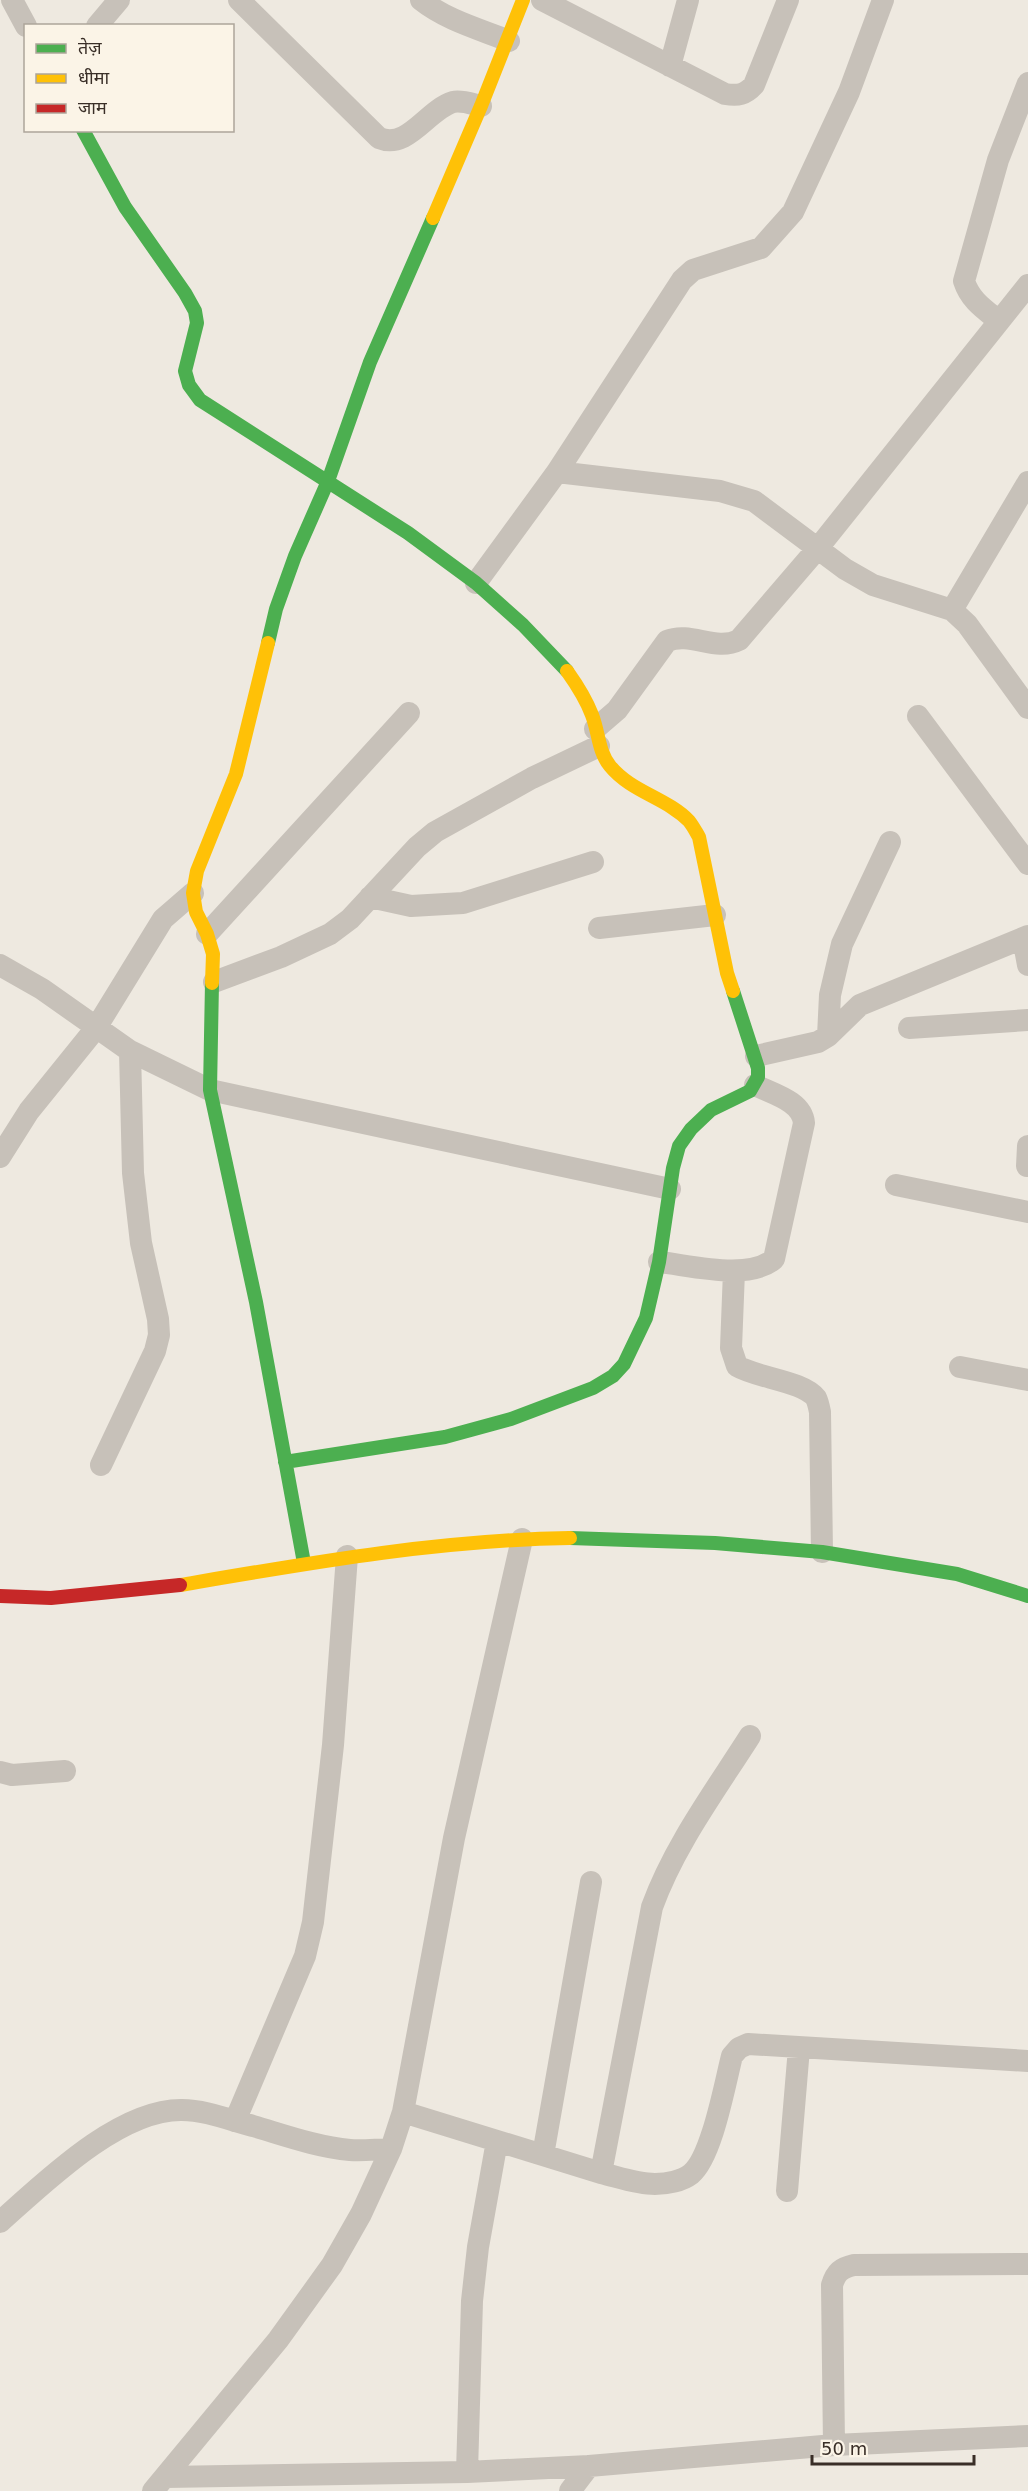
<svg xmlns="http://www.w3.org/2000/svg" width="1028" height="2491" font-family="'DejaVu Sans','Noto Sans Devanagari',sans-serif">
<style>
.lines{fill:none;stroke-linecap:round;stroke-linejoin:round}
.street{stroke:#c7c1b9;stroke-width:22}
.fast{stroke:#4caf50;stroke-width:14}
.slow{stroke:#ffc107;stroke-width:14}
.jam{stroke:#c62828;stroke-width:14}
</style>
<rect width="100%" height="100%" fill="#eee9e0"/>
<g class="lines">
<!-- street -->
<path class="street" d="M12,0L26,26
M239,0L379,138C408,150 427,110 453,102C462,100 472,104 481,106
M421,0C446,20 479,29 509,41
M542,0L725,94C738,96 745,95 754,85L788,0
M97,26L119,0
M670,66L688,0
M999,321C984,309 970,300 964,281L998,160L1028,83
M557,472L720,491L754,501L845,569L873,585L952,610L967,624L1028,708
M476,583L557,472L682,280L693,270L761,248L793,212L849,92L883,0
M952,610L1028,482
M918,716L1028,864
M595,729L617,710L667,641C691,631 715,652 739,640L818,548L1028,285
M370,897L411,906L463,903L593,862
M599,928L715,915
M207,934L409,713
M1023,938L1028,965
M0,965L42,989L130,1051L210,1090L670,1189
M214,982L281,957L330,934L350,919L417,847L435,832L532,778L599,746
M909,1028L1028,1020
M828,1036L830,995L842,944L890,842
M756,1056L818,1042L828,1036L860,1005L1028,936
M0,1157L29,1111L96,1028L163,919L193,893
M1027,1166L1028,1146
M896,1185L1028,1212
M659,1262C689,1265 749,1281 774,1259L804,1123C802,1101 773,1094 755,1085
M734,1271L731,1348L737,1366C757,1378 803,1381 816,1398C818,1402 819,1407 820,1412L822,1552
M960,1367L1028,1380
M101,1465L155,1351L159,1335L158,1319L141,1243L133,1173L130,1051
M0,1772L12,1775L65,1771
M403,2112L601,2173C618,2177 637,2184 655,2184C667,2184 682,2181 691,2174C712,2157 725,2083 732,2056L739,2048L748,2044L1028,2061
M235,2121L305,1956L313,1922L333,1745L347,1556
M543,2155L591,1882
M601,2173L652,1907C674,1846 715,1791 750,1736
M787,2191L799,2048
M0,2222C45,2182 119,2109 182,2110C205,2110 230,2120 253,2126C284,2135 317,2147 350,2150C364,2151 378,2149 391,2149
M834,2445L832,2285C836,2272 841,2268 854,2265L1028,2264
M467,2472L472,2301L478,2247L497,2141
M166,2477L467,2472L589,2466L834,2445L1028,2436
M153,2491L278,2340L332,2265L361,2214L391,2149L403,2112L454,1838L522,1539
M570,2491L589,2466"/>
<!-- fast -->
<path class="fast" d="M83,130L125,207L185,293L195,311L197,323L185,371L189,385L200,400L408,533L476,583L523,625L567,671
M268,643L276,609L295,556L328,481L370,362L433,218
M212,983L210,1090L256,1302L304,1563
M285,1462L445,1437L511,1419L593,1388L613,1376L624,1364L646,1318L659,1262L673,1168L679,1146L691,1129L711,1110L750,1091L758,1077V1068L733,991
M570,1538L715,1543L822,1552L957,1574L1028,1596"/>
<!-- slow -->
<path class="slow" d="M433,218L481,106L523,0
M567,671C577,685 586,699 592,715C599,733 598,751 610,766C631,792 667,798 689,821C693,826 696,832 699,837L727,973L733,991
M212,983L213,954L207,934L196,912L193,893L197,871L236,774L268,643
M180,1585C309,1563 438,1540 570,1538"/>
<!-- jam -->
<path class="jam" d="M0,1596L51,1598L180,1585"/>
</g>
<!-- legend -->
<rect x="24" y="24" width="210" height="108" fill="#fbf4e7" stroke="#ada59a" stroke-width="1.5"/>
<rect x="36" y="44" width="30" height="9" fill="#4caf50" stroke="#ada59a" stroke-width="1.5"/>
<text x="78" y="54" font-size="18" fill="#392e27">तेज़</text>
<rect x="36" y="74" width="30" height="9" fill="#ffc107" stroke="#ada59a" stroke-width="1.5"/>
<text x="78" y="84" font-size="18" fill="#392e27">धीमा</text>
<rect x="36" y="104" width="30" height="9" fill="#c62828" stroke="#ada59a" stroke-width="1.5"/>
<text x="78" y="114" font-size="18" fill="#392e27">जाम</text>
<!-- scale -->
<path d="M812 2455v9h162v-9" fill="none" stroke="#392e27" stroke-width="3"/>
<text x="821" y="2455" font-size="18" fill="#392e27" stroke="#fbf4e7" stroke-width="4.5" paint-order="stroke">50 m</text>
</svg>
